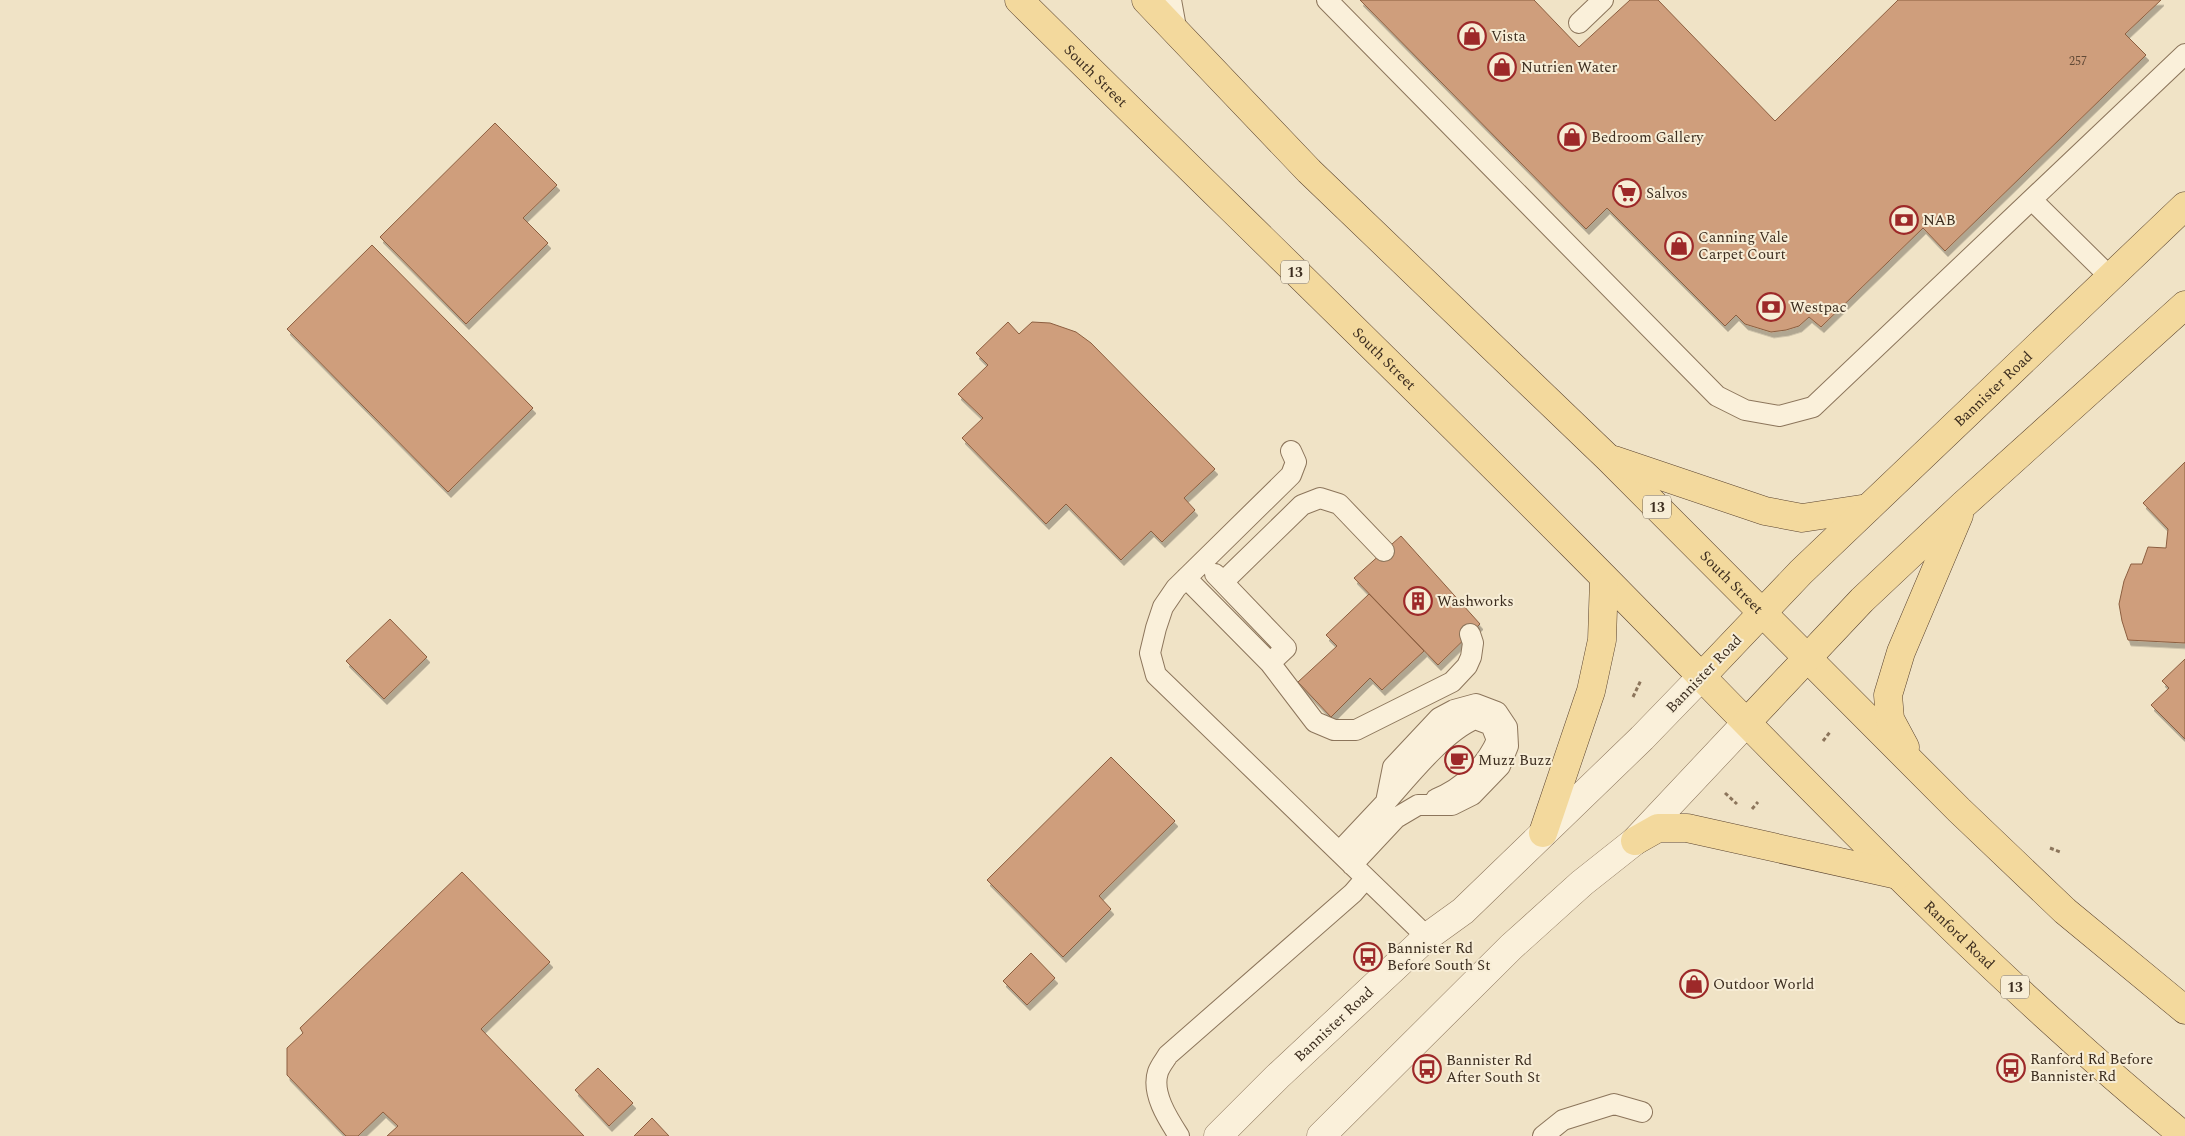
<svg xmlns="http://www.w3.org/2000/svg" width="2185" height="1136" font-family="Spectral,serif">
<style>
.building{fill:#cf9e7b;stroke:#8c5e40;filter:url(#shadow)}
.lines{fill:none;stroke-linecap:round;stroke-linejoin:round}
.service-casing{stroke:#8c755b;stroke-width:22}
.minor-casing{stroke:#8c755b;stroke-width:29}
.primary-casing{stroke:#5a432f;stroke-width:29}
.path{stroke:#8c755b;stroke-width:3;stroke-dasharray:4 2.5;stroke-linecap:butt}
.service{stroke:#faf0da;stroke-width:20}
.minor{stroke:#faf0da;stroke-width:28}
.primary{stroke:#f3d99d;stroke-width:28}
.labels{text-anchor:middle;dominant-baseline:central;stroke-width:4;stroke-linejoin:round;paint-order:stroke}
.number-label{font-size:12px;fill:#614936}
.shield{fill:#f7edd6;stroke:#746756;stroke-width:1}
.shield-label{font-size:14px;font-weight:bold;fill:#3c2d1f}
.poi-label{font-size:15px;fill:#3c2d1f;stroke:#f7edd6;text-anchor:start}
.street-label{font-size:15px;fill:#3c2d1f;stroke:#f7edd6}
</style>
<defs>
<filter id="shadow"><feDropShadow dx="3" dy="5.5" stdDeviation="0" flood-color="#0004"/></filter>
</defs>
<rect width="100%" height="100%" fill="#f0e3c6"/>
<!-- building -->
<path class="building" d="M1360,0H1534L1579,47L1630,0H1658L1775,121L1898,0H2161L2125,34L2146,55L1945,251L1923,228L1821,327L1809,317L1799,326L1786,330L1771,332L1745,324L1736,315L1725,326L1607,208L1586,229Z
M495,123L557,185L523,218L548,243L466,324L380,237Z
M372,245L533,408L448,492L287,329Z
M1008,322L1019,334L1032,322L1050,323L1076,332L1091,343L1215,469L1184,498L1195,510L1162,542L1151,531L1121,560L1066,504L1046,524L962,438L983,418L958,394L988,365L976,353Z
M2185,462V643L2128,640L2122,621L2119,604L2124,581L2131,564H2142L2148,547L2166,548L2168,529L2143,503Z
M1401,536L1480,624L1438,665L1354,578Z
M1369,594L1424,651L1382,690L1370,678L1331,717L1298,682L1337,646L1326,635Z
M390,619L427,657L384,699L346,661Z
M2185,659V739L2151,705L2169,688L2162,681Z
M1111,757L1175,821L1099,896L1111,909L1063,957L987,880Z
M462,872L550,962L481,1029L584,1136H387L398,1126L383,1112L358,1136H346L287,1075V1048L303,1033L300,1028Z
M1031,953L1055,978L1027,1005L1003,981Z
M598,1068L633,1103L609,1126L575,1090Z
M652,1118L669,1136H634Z"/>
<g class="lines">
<defs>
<path id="service" d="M1171,0L1177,33
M1327,0L1717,396L1745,410L1779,416L1813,407L2185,54
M1579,23L1603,0
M2032,200L2109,276
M1291,451L1296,462L1291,475L1176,588L1163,607L1156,628L1150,653L1156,675L1427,937
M1215,574L1286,648L1270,663
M1186,578L1270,663L1315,722L1334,730H1356L1452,682L1467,666L1471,657L1473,643L1470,634
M1223,582L1302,505L1320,498L1339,504L1384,551
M1386,802C1409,776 1445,731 1475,719L1491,725L1497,740C1486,766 1462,789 1436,799
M1339,852L1386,802L1393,767L1439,718L1454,710L1476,704L1497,712L1507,727L1508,746L1500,766L1472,795L1452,805H1418L1396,818L1352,865
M1179,1136C1168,1119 1151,1093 1158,1072C1160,1066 1165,1060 1168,1055L1353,893L1366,878
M1543,1136L1563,1120L1614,1104L1642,1112"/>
<g id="minor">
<path id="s1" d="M1218,1136L1277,1077L1427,937L1463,911L1642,738L1702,676"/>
<path d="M1321,1136L1511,947L1582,883L1635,841L1747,722"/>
</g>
<g id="primary">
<path id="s2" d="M1019,0C1203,182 1390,362 1572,545C1772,746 1965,956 2184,1136"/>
<path id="s3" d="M1146,0L1309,171L1608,458L1959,810L2065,911L2185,1010"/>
<path d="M1614,460L1765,511L1802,518L1868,508"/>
<path id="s4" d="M1702,676L1801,572L2185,206"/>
<path d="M1747,722L1862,600L1963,505L2185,305"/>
<path d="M1905,747L1890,719L1888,695L1901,652L1959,515"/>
<path d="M1543,833L1591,691L1602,640L1604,578"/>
<path d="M1635,841L1658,828H1687L1898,875"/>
</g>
</defs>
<!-- service casing -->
<use href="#service" class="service-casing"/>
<!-- minor casing -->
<use href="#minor" class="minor-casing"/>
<!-- primary casing -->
<use href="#primary" class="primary-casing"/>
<!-- path -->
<path class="path" d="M1633,697L1641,680
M1823,741L1830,732
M1725,793L1737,804
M1752,809L1758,802
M2050,848L2060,852"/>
<!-- service -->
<use href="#service" class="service"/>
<!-- minor -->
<use href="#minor" class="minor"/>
<!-- primary -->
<use href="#primary" class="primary"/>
</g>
<!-- icons -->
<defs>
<symbol id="shop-ring" viewBox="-11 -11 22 22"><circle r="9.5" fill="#f7edd6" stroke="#9d2929" stroke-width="1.5"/><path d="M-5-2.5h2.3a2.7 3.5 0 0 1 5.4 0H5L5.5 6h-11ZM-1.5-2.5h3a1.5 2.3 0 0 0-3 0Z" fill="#9d2929"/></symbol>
<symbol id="supermarket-ring" viewBox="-11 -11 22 22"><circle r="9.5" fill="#f7edd6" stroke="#9d2929" stroke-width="1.5"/><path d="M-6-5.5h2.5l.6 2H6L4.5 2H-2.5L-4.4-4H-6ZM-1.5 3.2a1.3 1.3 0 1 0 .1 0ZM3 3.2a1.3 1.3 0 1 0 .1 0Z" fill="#9d2929"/></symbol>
<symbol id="bank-ring" viewBox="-11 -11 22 22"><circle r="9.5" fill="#f7edd6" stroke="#9d2929" stroke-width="1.5"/><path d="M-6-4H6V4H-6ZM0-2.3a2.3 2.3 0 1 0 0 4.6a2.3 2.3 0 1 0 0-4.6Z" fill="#9d2929"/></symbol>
<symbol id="building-ring" viewBox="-11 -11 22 22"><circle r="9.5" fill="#f7edd6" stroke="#9d2929" stroke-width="1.5"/><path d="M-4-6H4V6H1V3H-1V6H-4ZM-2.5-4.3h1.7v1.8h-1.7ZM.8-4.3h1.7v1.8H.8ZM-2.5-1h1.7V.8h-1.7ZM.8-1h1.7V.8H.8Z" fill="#9d2929"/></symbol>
<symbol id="cafe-ring" viewBox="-11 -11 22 22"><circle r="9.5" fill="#f7edd6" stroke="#9d2929" stroke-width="1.5"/><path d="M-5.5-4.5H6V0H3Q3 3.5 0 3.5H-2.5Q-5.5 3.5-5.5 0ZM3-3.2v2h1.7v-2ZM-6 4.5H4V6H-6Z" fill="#9d2929"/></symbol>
<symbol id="bus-ring" viewBox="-11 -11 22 22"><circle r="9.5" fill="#f7edd6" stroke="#9d2929" stroke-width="1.5"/><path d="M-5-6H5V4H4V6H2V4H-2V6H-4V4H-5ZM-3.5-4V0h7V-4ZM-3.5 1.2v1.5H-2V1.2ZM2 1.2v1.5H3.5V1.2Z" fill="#9d2929"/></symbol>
</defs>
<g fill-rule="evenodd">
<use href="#shop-ring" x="1456" y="20" width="32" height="32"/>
<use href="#shop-ring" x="1486" y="51" width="32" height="32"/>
<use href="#shop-ring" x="1556" y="121" width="32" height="32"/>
<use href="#supermarket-ring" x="1611" y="177" width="32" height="32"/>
<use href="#bank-ring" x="1888" y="204" width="32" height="32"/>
<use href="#shop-ring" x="1663" y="230" width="32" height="32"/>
<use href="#bank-ring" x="1755" y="291" width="32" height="32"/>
<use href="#building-ring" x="1402" y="585" width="32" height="32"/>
<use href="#cafe-ring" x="1443" y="744" width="32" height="32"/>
<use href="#bus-ring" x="1352" y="941" width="32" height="32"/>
<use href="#shop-ring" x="1678" y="968" width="32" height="32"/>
<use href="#bus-ring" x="1995" y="1052" width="32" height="32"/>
<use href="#bus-ring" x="1411" y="1053" width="32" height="32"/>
</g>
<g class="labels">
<!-- number labels -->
<g class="number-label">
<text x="2078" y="61">257</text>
</g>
<!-- shield labels -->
<g class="shield">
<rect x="1281" y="260.5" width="28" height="23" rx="4"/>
<rect x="1643" y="495.5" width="28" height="23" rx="4"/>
<rect x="2001" y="975.5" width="28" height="23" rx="4"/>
</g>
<g class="shield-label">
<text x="1295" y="272">13</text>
<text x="1657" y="507">13</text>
<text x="2015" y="987">13</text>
</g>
<!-- poi labels -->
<g class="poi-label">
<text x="1491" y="36">Vista</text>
<text x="1521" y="67">Nutrien Water</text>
<text x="1591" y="137">Bedroom Gallery</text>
<text x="1646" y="193">Salvos</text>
<text x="1923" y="220">NAB</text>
<text x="1698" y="237">Canning Vale<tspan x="1698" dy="17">Carpet Court</tspan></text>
<text x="1790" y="307">Westpac</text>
<text x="1437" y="601">Washworks</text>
<text x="1478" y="760">Muzz Buzz</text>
<text x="1387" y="948">Bannister Rd<tspan x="1387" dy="17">Before South St</tspan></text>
<text x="1713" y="984">Outdoor World</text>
<text x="2030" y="1059">Ranford Rd Before<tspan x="2030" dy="17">Bannister Rd</tspan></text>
<text x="1446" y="1060">Bannister Rd<tspan x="1446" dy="17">After South St</tspan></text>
</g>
<!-- street labels -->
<g class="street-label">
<text stroke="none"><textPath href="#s2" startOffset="108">South Street</textPath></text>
<text stroke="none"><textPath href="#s2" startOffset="512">South Street</textPath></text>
<text stroke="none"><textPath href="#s4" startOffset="409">Bannister Road</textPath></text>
<text stroke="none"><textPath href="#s3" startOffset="826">South Street</textPath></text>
<text transform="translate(1704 674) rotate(-46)">Bannister Road</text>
<text stroke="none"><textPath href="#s2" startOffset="1326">Ranford Road</textPath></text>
<text stroke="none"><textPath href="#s1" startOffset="161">Bannister Road</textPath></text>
</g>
</g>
</svg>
